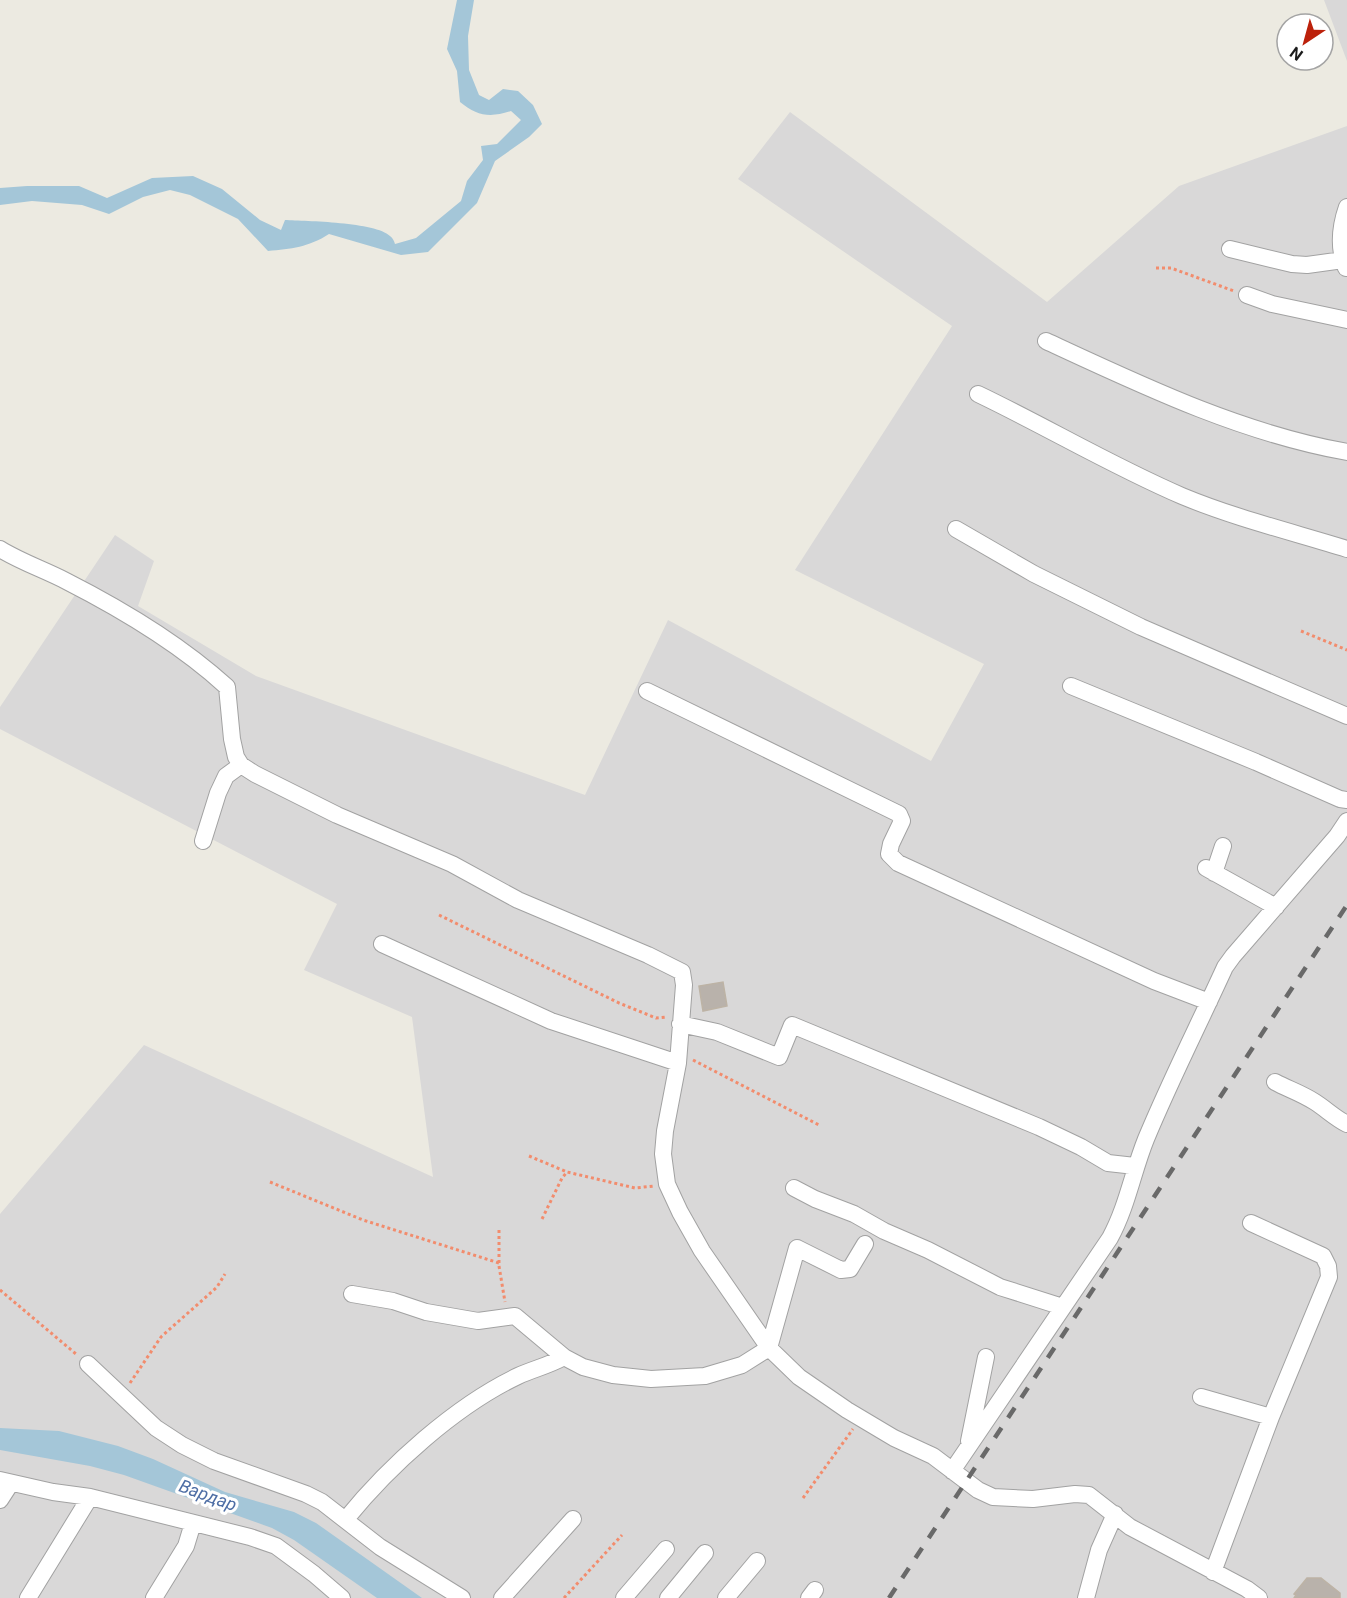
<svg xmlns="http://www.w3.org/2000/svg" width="1347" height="1598" font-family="Roboto,sans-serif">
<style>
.residential{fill:#d9d8d8}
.water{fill:#a4c6d8}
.building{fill:#b9b2ab;stroke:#bdb3a5;stroke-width:1.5}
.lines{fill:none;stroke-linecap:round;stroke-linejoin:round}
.minor-casing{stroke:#a2a2a2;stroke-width:18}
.path{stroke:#f28c6d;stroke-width:3;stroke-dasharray:3 3;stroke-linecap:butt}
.minor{stroke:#fff;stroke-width:16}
.rail{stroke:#696969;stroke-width:4.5;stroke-dasharray:12 12;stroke-linecap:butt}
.labels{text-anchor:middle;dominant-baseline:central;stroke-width:6;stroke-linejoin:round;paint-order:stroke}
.water-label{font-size:18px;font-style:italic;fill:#4e6ea5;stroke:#fff}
</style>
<rect width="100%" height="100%" fill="#eceae1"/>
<!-- residential -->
<path class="residential" d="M1324,0H1347V61Z
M790,112L1047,302L1179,186L1347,126V1598H0V1214L144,1045L433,1177L412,1017L304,970L337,904L0,729V707L115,535L154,561L138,606L256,676L585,795L668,620L931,761L984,664L795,570L952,326L738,179Z"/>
<!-- water -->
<path class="water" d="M457,0H474L468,36L469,70L479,95L489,100L503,89L518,91L533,105L542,124L529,137L495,161L477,203L428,252L401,255L329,234C309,247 291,249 268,251L238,219L190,195L170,190L143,197L109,214L82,205L32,201L0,205V188L27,186H79L107,198L152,178L193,176L222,189L260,220L281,230L285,220C306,221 376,222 390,236C393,238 394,241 395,244L416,238L461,201L467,181L483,160L481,146L497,144L521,120L511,111C490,118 477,116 460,102L457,71L447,49Z
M0,1428L59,1431L118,1446L153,1459L225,1492L294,1512L316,1523L422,1598H377L294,1540L272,1528L124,1475L90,1466L0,1450Z"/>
<!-- building -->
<path class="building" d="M723,982L727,1006L703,1011L699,986Z
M1307,1578H1321L1340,1593V1598H1294L1296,1595L1294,1594Z"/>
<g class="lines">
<defs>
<path id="minor" d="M1230,249L1292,264L1307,265L1343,260
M1346,268C1338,248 1340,227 1347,207
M1247,295L1272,304L1347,320
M1046,341C1143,386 1241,433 1347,452
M978,394C1047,427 1112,466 1182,496C1235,518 1292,532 1347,549
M956,529L1034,574L1141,627L1347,716
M0,549C21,562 45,570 66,581C123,610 180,644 227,687L232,739L236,757L241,765L255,774L337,815L452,864L518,900L648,955L682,972L684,985L678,1063L665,1131L663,1154L667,1184L680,1212L702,1251L769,1348L799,1377L847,1410L894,1438L933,1456L978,1490L993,1497L1033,1499L1075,1494L1089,1495L1130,1527L1247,1589L1259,1598
M1071,686L1256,762L1340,799L1347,800
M647,691L899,814L902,821L891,844L889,854L898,863L1154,981L1209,1002
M203,841L218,793L226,776L241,765
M1206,868L1276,907
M1214,873L1223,846
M382,944L551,1021L678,1063
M680,1024L717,1032L779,1057L792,1025L1039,1127L1081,1147L1108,1163L1135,1166
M1275,1082C1288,1089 1301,1093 1315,1102C1326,1109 1335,1118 1347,1124
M794,1188L815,1199L854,1214L884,1231L928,1250L1000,1287L1063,1307
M352,1294L393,1301L426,1312L478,1321L515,1316L564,1357L583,1367L613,1375L651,1379L705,1376L742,1365L769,1348L797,1248L841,1270L850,1269L865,1244
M88,1364L156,1428L182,1445L214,1461L306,1494L322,1502L380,1547L462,1598
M1201,1397L1271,1417
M969,1441L986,1357
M952,1471L1110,1238C1127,1207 1133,1171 1146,1139C1170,1081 1199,1024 1225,967L1233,956L1337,836L1347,821
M0,1480L53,1492L90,1497L250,1537L276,1546L314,1574L342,1598
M0,1500L11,1483
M346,1519C389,1466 455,1406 518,1376C533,1369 548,1366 564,1357
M1213,1572L1271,1417L1329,1277L1328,1266L1323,1256L1251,1223
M28,1598L90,1497
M154,1598L186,1546L193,1523
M502,1598L573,1519
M624,1598L666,1549
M668,1598L705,1553
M726,1598L757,1561
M809,1598L815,1590
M1086,1598L1099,1550L1115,1514"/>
</defs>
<!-- minor casing -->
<use href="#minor" class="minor-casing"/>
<!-- path -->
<path class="path" d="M1156,268H1171L1234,291
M1301,631L1347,650
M439,915L619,1003L656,1018L666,1017
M693,1060L819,1125
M529,1156L567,1172
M270,1182L363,1220L499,1263
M542,1219L562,1178L567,1172L635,1188L654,1186
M499,1230V1266L505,1302
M0,1290L76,1354
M130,1383L161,1337L217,1287L225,1274
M803,1498L853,1429
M564,1598L622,1535"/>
<!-- minor -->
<use href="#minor" class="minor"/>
<!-- rail -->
<path class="rail" d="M889,1598L1347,905"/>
</g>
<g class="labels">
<!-- water labels -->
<g class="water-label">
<text transform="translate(208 1495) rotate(20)">Вардар</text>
</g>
</g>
<!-- north arrow -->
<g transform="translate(1305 42) rotate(216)"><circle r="28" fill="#ffffff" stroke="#a4a4a4" stroke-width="1.5"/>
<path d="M0-4.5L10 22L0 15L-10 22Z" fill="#bc210b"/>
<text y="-9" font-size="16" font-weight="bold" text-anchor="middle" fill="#1b1b1b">N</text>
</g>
</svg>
